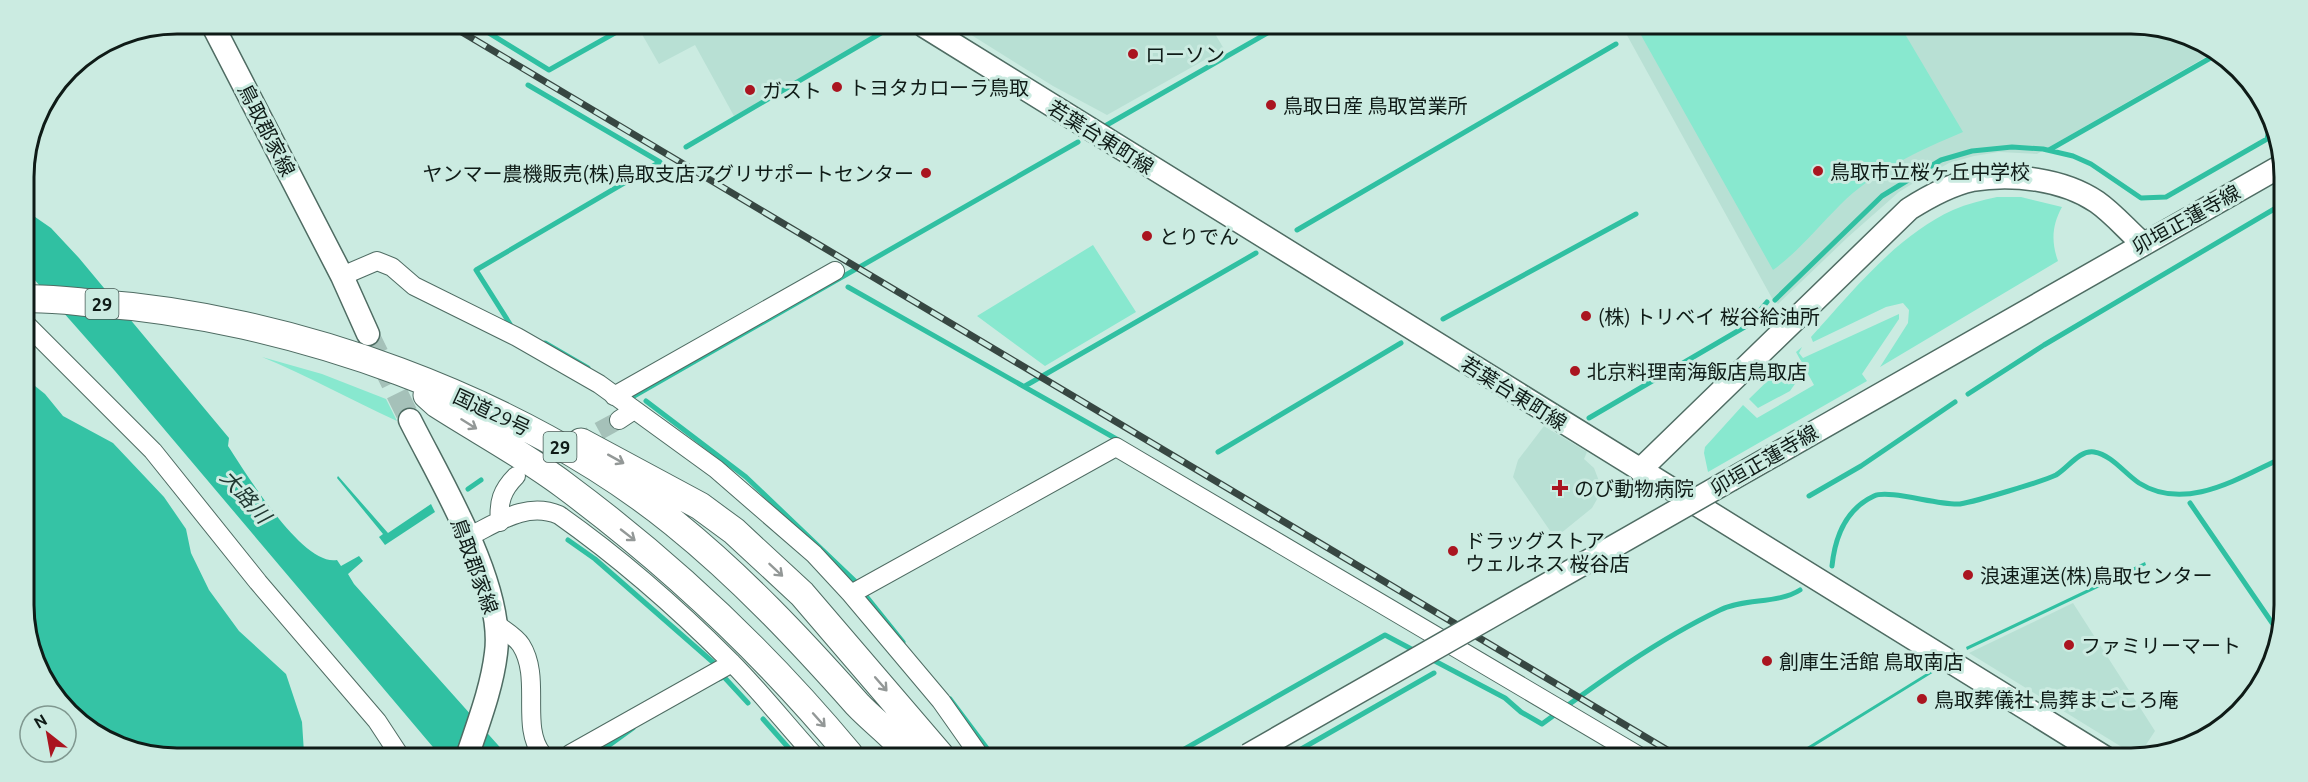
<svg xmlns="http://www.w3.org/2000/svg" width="2308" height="782" font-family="Ubuntu,'Noto Sans JP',sans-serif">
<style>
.built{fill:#b8e0d4}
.green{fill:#88e8cf}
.forest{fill:#35c3a5}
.water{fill:#30c0a2}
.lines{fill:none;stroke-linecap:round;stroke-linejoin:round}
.stream{stroke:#30c0a2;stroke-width:5}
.minor-tunnel{stroke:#a5c1b9;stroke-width:18;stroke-dasharray:18 9;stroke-linecap:butt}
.major-tunnel{stroke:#a5c1b9;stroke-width:22;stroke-dasharray:22 11;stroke-linecap:butt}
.minor-casing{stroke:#4f6c63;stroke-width:20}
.major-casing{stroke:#4f6c63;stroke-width:25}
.highway-casing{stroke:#4f6c63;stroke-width:29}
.minor{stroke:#fff;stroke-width:18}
.major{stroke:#fff;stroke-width:22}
.highway{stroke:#fff;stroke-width:27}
.rail-casing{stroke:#374742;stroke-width:7}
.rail{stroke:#cbebe1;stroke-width:4.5;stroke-dasharray:14;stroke-linecap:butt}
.major-bridge-casing{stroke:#4f6c63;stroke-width:25;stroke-linecap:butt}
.major-bridge{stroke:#fff;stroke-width:22}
.oneway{stroke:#939897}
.poi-dot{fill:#aa1520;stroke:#cbebe1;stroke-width:2}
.labels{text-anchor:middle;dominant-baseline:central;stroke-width:6;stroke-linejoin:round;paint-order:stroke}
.shield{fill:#cbebe1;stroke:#475954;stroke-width:1.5}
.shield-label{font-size:18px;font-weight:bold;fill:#0f1b17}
.poi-label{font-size:20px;fill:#0f1b17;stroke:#cbebe1;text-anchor:start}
.street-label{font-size:20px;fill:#0f1b17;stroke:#cbebe1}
.water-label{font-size:21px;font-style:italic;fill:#213832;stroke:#cbebe1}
.rim{fill:none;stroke:#0f1b17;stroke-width:3}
</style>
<rect width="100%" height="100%" fill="#cbebe1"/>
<!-- built -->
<path class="built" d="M645,25L889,26L890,27L734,116L695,45L659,64L639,29Z
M957,26L1211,27L1224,49L1107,115L1053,86Z
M1623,28L2171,29L2211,54L2037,154L1999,152L1974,156L1949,163L1920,179L1899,192L1848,237L1778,304L1773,300Z
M1544,426L1587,452L1584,459L1594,468L1599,481L1600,494L1592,508L1555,538L1513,477L1518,460Z
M2073,603L2155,731L2138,757L1969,653Z"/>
<!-- green -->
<path class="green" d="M1637,28L1902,29L1963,132C1920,150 1874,171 1840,205C1818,227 1799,251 1773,270Z
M1997,197H2021L2062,207C2052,225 2051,242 2058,261L1880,367L1908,323L1909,310L1903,303L1886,307L1813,342L1811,337C1852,292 1896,236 1953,210C1967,204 1982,200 1997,197Z
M1093,245L1136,312L1045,366L977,316Z
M1899,314V319L1862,374L1867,381L1708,472L1704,453L1705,447L1743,405L1757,418L1814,385L1796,352L1802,347L1799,353L1803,358Z
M262,357L322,374L386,399L397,421C351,400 308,376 262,357Z
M1787,362L1797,381L1790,391L1758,408L1749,399Z"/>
<!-- forest -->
<path class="forest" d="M25,378L45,394L63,416L113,443L164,497L186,529L191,553L209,590L239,631L286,674L302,722L304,753H137L62,706L27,634Z"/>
<!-- water -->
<path class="water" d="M25,210L51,228L79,258L229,438L228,446C245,472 303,567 337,560L341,566L359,556L363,561L348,574L354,584L506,754L438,753L115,371L25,269Z
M338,476L388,533L431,504L435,512L385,545L379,537L383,534L337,478Z
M2145,562L2146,565L1967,650L1966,647Z
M1932,670L1934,672L1797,757H1791Z"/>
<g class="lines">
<!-- stream -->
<path class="stream" d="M476,25L549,70L629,25
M1105,126L1278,27
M686,147L893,26
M2049,150L2214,56
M1297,230L1616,44
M848,287L1120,441
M1775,300L1882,196L1941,160L1972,151L2012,147L2043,149L2073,156L2091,164L2141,198L2166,197L2267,139L2270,125
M1443,319L1636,214
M510,324L476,270L660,162L528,85
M545,343L588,368
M1025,386L1256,253
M1968,394L2044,345L2281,205
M634,396L1078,142
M646,401L746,477L855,581
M1589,418L1748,325L1767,302
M1218,452L1401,343
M468,489L481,480
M1809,496L1861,466L1955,402
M2190,503L2279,633
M568,540L595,559L715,664
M1832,566C1835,537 1846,509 1874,496C1889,489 1939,506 1960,504C1977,501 2041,482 2056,475C2068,468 2079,450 2094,452C2112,455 2124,473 2139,483C2185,512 2237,479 2280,459
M866,596L903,642
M1431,659L1505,698L1521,712L1542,724C1598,683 1657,640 1720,610C1745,598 1778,604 1800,590
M719,679L724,677L748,703
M950,699L992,755
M763,719L794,754
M597,754L633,728
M1174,755L1385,635L1417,652
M1289,756L1434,673"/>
<!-- minor-tunnel -->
<path class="minor-tunnel" d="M528,470L619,420"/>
<!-- major-tunnel -->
<path class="major-tunnel" d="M368,334L410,420"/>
<defs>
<path id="minor" d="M342,276L377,261L392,267L414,286L517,337L599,384L716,469L814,554L851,594L941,701L979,755
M25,323L153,451L258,582L377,721L398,753
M614,396L835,271
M619,420L634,410
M500,522C498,502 502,490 516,476
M468,537C497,523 526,501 559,515C620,558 677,608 730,661C759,690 785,723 813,754
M851,594L1116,447L1639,756
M496,624C504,630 516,637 521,645C542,678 520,726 542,754
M570,754L732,663"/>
<path id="major" d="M212,24L342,276L368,334
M924,26L2106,758
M410,420C440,480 505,586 496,653C492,687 479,721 468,754
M1640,470L1909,209C1928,197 1949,185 1972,180C2012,173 2063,179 2097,202C2114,214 2127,230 2142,243
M1732,479L2281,166"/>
<path id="highway" d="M25,299C47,298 70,301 92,303C288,316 521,399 674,523C741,577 800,640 857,704C874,722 894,736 909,755
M427,395L437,404C479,431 524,455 564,485C669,563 765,653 849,754
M581,442L700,506L734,531L802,594L940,755"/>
</defs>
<!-- minor casing -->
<use href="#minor" class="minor-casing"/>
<!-- major casing -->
<use href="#major" class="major-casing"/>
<!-- highway casing -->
<use href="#highway" class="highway-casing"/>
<!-- minor -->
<use href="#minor" class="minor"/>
<!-- major -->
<use href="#major" class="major"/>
<!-- highway -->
<use href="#highway" class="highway"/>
<defs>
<path id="rail" d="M450,25L1679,757"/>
</defs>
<!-- rail casing -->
<use href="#rail" class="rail-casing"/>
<!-- rail -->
<use href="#rail" class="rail"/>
<defs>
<path id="major-bridge" d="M1248,755L1732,479"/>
</defs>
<!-- major-bridge casing -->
<use href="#major-bridge" class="major-bridge-casing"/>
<!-- major-bridge -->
<use href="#major-bridge" class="major-bridge"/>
</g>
<!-- one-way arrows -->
<defs><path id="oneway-shaft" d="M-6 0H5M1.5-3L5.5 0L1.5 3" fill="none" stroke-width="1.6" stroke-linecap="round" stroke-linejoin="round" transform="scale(1.5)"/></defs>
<g class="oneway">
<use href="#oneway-shaft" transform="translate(469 424) rotate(32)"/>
<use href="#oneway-shaft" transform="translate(616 459) rotate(29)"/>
<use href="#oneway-shaft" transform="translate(628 535) rotate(38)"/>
<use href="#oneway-shaft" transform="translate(776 570) rotate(43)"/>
<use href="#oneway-shaft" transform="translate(881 684) rotate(49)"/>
<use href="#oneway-shaft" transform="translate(819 720) rotate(48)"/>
</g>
<!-- markers -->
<g class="poi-dot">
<circle cx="1133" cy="54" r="6"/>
<circle cx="837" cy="87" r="6"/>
<circle cx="750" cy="90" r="6"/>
<circle cx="1271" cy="105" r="6"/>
<circle cx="1818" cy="171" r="6"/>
<circle cx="926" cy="173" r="6"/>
<circle cx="1147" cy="236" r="6"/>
<circle cx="1586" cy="316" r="6"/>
<circle cx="1575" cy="371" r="6"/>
<path d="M1557 479h6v6h6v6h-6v6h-6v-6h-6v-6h6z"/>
<circle cx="1453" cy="551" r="6"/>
<circle cx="1968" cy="575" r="6"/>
<circle cx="2069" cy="645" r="6"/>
<circle cx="1767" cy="661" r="6"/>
<circle cx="1922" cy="699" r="6"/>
</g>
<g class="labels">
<!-- shield labels -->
<g class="shield">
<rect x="85.5" y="289" width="33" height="30" rx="4.5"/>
<rect x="543.5" y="432" width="33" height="30" rx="4.5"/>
</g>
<g class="shield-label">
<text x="102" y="304">29</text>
<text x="560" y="447">29</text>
</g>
<!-- poi labels -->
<g class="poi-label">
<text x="1145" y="54">ローソン</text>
<text x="849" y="87">トヨタカローラ鳥取</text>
<text x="762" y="90">ガスト</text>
<text x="1283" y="105">鳥取日産 鳥取営業所</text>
<text x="1830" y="171">鳥取市立桜ヶ丘中学校</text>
<text x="914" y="173" text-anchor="end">ヤンマー農機販売(株)鳥取支店アグリサポートセンター</text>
<text x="1159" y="236">とりでん</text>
<text x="1598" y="316">(株) トリベイ 桜谷給油所</text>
<text x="1587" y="371">北京料理南海飯店鳥取店</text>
<text x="1574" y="488">のび動物病院</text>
<text x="1465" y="540">ドラッグストア<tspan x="1465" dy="23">ウェルネス 桜谷店</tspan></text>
<text x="1980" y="575">浪速運送(株)鳥取センター</text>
<text x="2081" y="645">ファミリーマート</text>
<text x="1779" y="661">創庫生活館 鳥取南店</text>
<text x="1934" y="699">鳥取葬儀社 鳥葬まごころ庵</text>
</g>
<!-- street labels -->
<g class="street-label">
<text transform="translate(267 130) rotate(63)">鳥取郡家線</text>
<text transform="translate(1101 137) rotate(32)">若葉台東町線</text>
<text transform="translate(2186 219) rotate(-29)">卯垣正蓮寺線</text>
<text transform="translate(1514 393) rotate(32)">若葉台東町線</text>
<text transform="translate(492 412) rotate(25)">国道29号</text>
<text transform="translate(1764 460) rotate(-30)">卯垣正蓮寺線</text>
<text transform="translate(475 566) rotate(70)">鳥取郡家線</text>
</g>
<!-- water labels -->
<g class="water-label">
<text transform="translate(246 496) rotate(48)">大路川</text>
</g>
</g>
<!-- crop -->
<path d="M0 0H2308V782H0ZM177 34H2131A143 143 0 0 1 2274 177V605A143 143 0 0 1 2131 748H177A143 143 0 0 1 34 605V177A143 143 0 0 1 177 34Z" fill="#cbebe1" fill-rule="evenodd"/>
<path class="rim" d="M177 34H2131A143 143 0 0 1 2274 177V605A143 143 0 0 1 2131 748H177A143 143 0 0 1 34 605V177A143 143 0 0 1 177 34Z"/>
<!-- north arrow -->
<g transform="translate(48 734) rotate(329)"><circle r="28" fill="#cbebe1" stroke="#809890" stroke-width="1.5"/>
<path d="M0-4.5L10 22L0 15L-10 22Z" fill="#aa1520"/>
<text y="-9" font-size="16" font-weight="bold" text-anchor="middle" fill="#0f1b17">N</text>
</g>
</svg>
